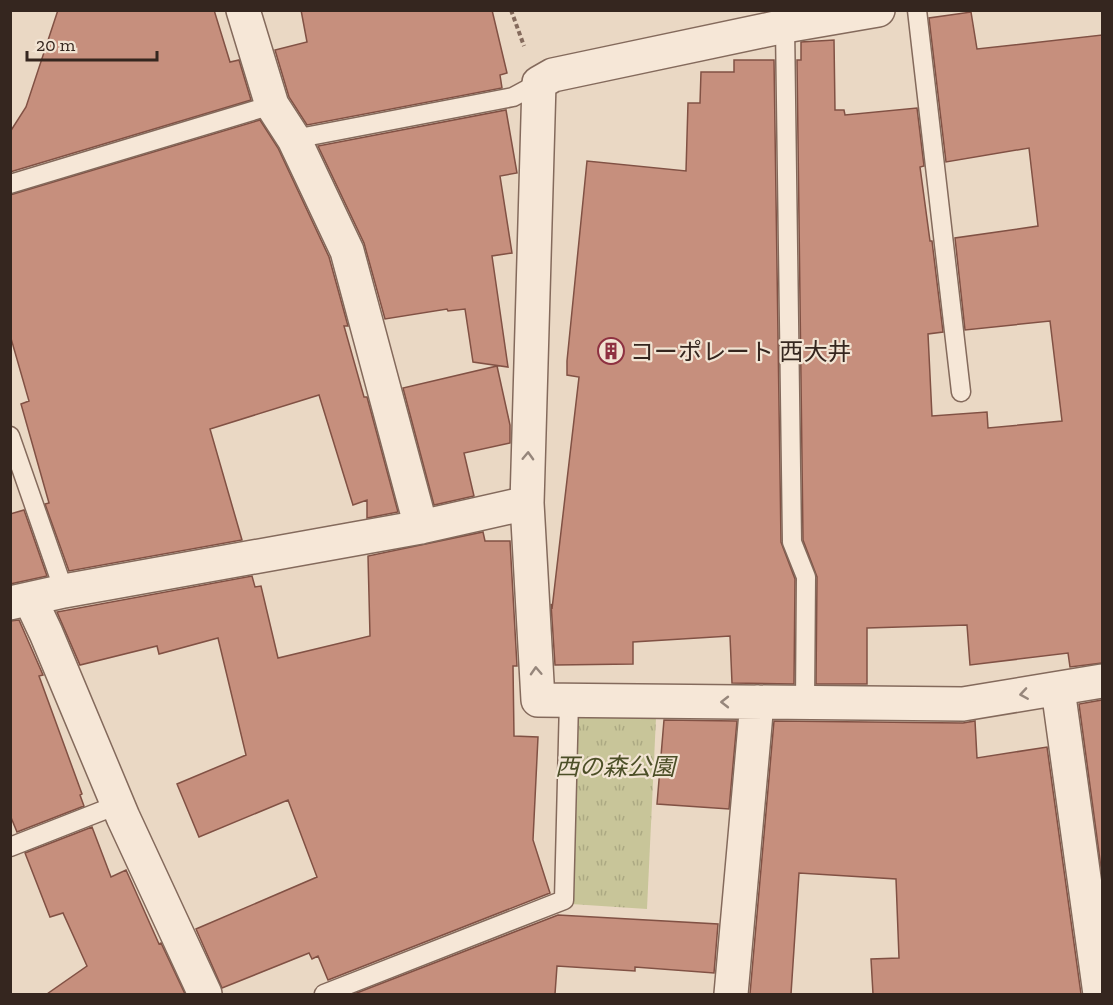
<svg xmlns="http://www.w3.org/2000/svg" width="1113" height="1005" font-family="'Zilla Slab','Noto Sans JP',serif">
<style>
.grass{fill:url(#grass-tufts)}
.building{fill:#c68f7d;stroke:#815144;stroke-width:1.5}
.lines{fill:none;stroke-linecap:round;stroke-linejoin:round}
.lane-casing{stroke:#846a5c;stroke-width:21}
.street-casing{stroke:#846a5c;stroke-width:36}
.path{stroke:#846a5c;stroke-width:4;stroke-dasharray:4.5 3;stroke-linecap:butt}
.lane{stroke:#f6e7d7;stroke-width:18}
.street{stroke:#f6e7d7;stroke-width:33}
.oneway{stroke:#96867b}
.labels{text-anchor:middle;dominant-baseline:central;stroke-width:4.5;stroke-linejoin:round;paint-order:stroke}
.poi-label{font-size:24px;fill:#35261f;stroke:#f2e4d3;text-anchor:start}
.park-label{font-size:24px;font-style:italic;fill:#4c4f27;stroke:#f2e4d3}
</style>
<defs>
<pattern id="grass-tufts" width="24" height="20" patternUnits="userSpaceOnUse" patternTransform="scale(1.5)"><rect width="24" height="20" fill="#c8c599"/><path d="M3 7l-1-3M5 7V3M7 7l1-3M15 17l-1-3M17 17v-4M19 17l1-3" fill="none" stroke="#aca983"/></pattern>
</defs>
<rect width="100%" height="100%" fill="#ead8c4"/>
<!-- grass -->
<path class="grass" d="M578,716L656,718L647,909L571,904Z"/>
<!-- building -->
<path class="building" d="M58,10H214L230,62L239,60L251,100L10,172V132L26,107Z
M301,10H492L507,73L500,75L502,88L307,125L289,97L275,50L307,42Z
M971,12L977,49L1102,35V663L1070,667L1068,653L970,665L967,625L867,628V684H816L817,577L803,540L797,60H801V42L834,40L835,110H844L845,115L917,108L924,166L920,167L930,241H932L943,332L928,334L932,416L987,412L988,428L1062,421L1050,321L965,330L955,238L1038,226L1029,148L946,162L929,18Z
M734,60H774L781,542L795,579L794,684L732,683L730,636L633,642V664L555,665L551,604L552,609L579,377L567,375V361L587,161L686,171L688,103H700L701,72H734Z
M506,110L517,173L500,176L512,253L492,256L508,367L473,362L465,309L448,311L447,309L385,319L364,243L318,146Z
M260,120L278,148L329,257L348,326H344L364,397H367L398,512L367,518V500L353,505L319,395L210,429L242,540L69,571L45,504L49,503L21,404L29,401L10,335V195Z
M497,366L510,425V443L464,453L474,496L434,505L403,388Z
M24,510L47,576L10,584V514Z
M483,532L485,541H510L517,666H513L514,736L538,737L533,840L550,893L328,980L318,956L312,959L309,953L222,988L196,929L317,877L288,800L199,837L177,784L246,755L218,638L159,654L157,646L80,665L57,612L252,576L255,587L261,586L278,658L370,636L368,556Z
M19,620L43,675L39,676L82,794L80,795L84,806L17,832L10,815V621Z
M1102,700V875L1079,704Z
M664,720L737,721L729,809L657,804Z
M774,721L963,723L975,721L977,758L1047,747L1081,994H873L871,959L899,958L896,879L799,873L791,994H750Z
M92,827L111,877L126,870L159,944L161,943L185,994H47L87,966L63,913L50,917L25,853Z
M558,915L718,924L714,973L635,967V971L557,966L555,994H354Z"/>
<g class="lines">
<defs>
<path id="lane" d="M917,10L961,392
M785,26L792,542L806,577L805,702
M294,139L513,97L539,83
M10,184L272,105
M10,436L64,591
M10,847L117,805
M324,994L564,900L569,701"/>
<path id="street" d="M243,10L272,105L294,139L347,251L421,527
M878,10L785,26L553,75L539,83L527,503L538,700L963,704L1102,681
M30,599L46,633L123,817L205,994
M10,603L64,591L421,527L527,503
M1058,689L1100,994
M731,994L757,702"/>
</defs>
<!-- lane casing -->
<use href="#lane" class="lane-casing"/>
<!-- street casing -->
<use href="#street" class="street-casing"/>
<!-- path -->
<path class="path" d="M511,10L524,46"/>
<!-- lane -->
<use href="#lane" class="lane"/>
<!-- street -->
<use href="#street" class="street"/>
</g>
<!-- one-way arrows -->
<defs><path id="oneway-chevron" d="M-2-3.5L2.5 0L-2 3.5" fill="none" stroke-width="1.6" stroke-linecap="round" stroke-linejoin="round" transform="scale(1.5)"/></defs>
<g class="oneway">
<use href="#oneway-chevron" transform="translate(528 456) rotate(-88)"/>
<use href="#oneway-chevron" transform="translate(536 671) rotate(-93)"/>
<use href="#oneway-chevron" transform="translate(1024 694) rotate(171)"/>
<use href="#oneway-chevron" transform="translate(725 702) rotate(-180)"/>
</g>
<!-- icons -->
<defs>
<symbol id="building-ring" viewBox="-11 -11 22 22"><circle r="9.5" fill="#f2e4d3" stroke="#8e3141" stroke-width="1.5"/><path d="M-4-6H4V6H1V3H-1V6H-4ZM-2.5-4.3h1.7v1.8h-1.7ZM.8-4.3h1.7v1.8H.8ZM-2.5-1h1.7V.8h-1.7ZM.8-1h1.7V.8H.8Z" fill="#8e3141"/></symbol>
</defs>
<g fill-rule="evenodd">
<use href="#building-ring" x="596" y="336" width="30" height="30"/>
</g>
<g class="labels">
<!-- poi labels -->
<g class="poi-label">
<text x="630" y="351">コーポレート 西大井</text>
</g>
<!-- park labels -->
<g class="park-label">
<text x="615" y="766">西の森公園</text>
</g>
</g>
<!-- border -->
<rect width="1113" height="1005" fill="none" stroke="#35261f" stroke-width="24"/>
<!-- scale -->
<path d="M27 51v9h130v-9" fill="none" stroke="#35261f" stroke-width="3"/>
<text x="36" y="51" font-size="18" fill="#35261f" stroke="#f2e4d3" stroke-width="4.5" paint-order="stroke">20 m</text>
</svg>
